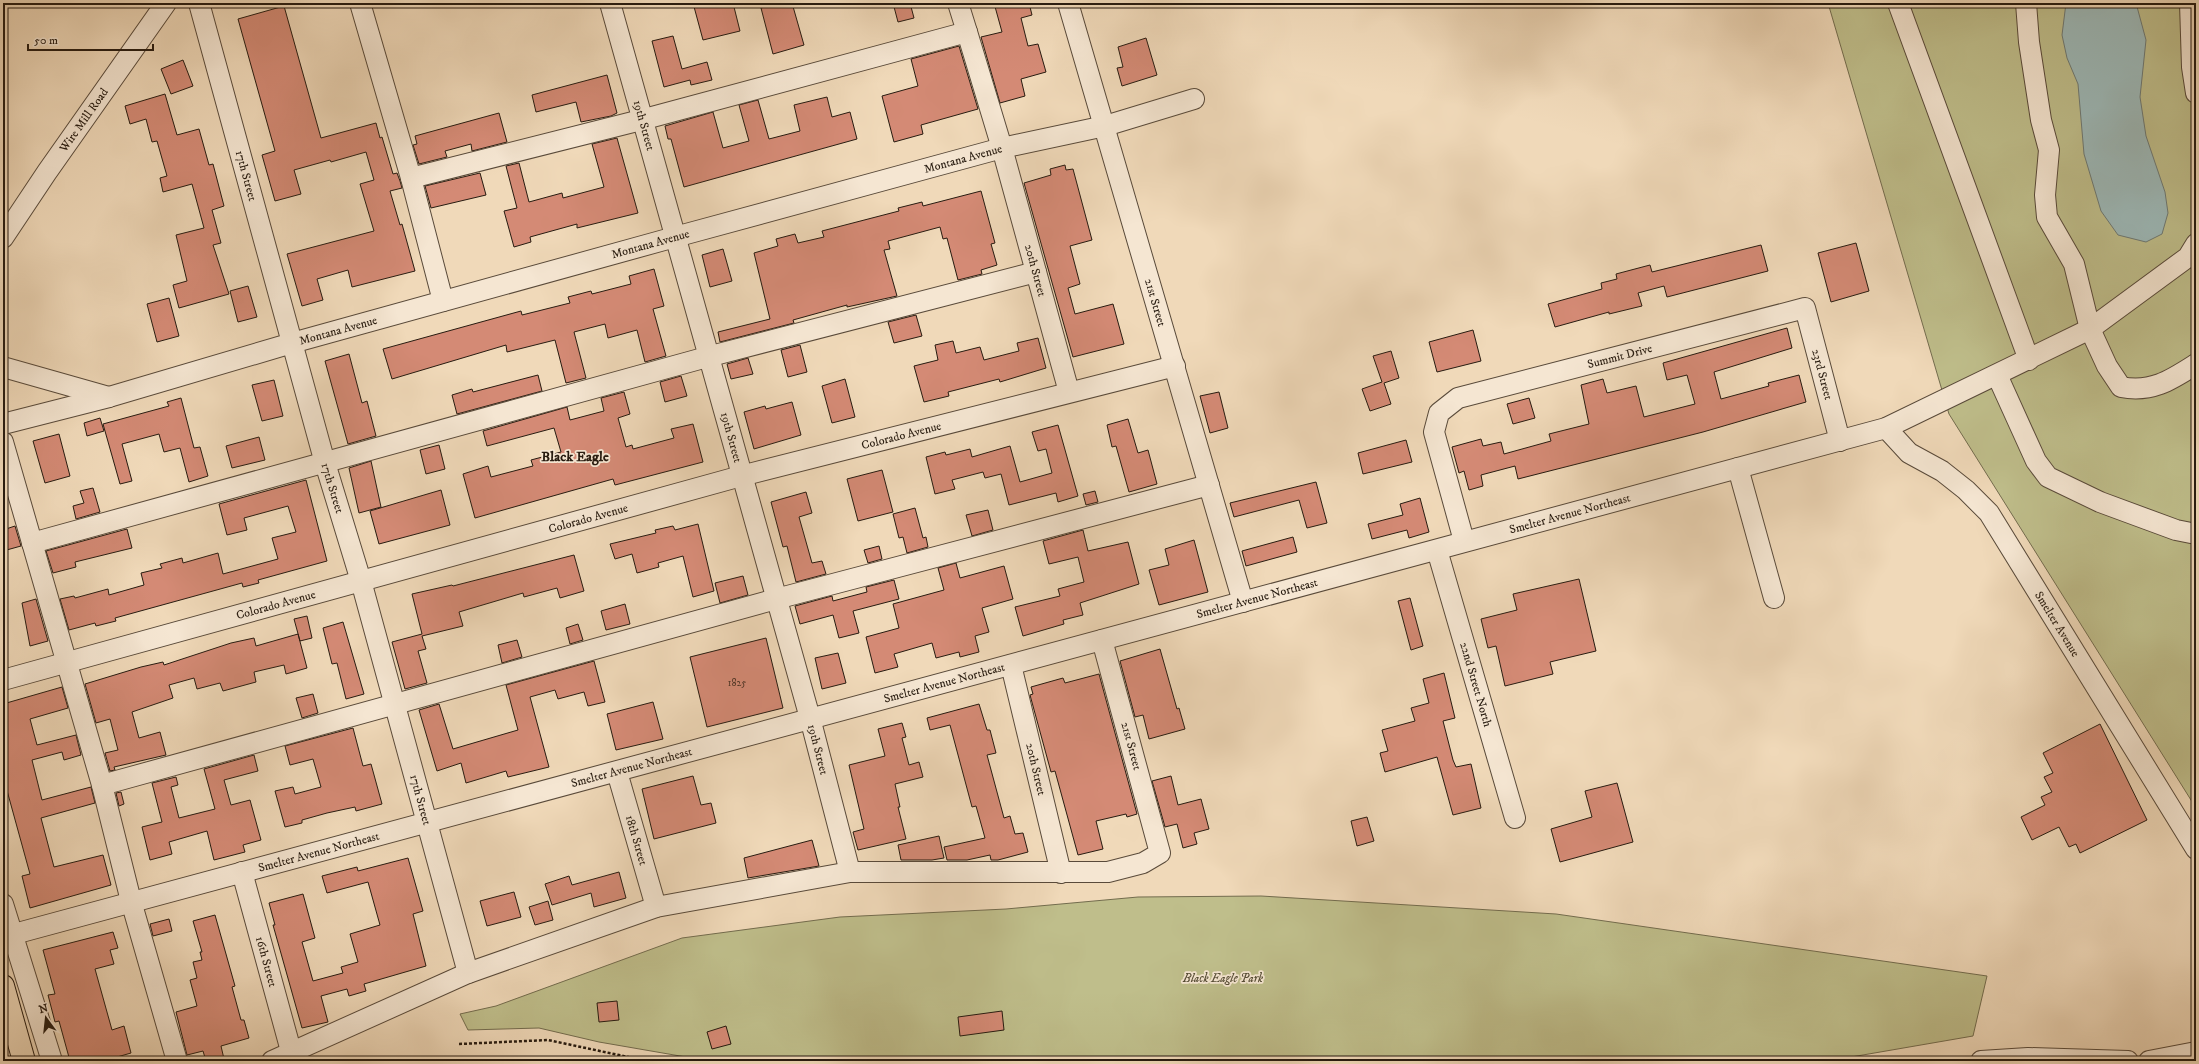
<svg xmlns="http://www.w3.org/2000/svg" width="2199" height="1064" font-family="'IM FELL DW Pica',serif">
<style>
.green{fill:#bfbe8b;stroke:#736c4e}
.water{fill:#9db9b8;stroke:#6e7a75}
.building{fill:#d48a75;stroke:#271b10}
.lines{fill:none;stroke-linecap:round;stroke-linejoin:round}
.minor-casing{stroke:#594a3a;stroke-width:22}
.major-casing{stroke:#271b10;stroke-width:24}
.path{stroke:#271b10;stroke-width:2.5;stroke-dasharray:3 2;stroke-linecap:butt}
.minor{stroke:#f5e6d2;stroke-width:20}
.major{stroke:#f0d9b9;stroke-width:22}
.labels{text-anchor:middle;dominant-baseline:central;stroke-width:3.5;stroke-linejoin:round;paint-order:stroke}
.number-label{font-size:10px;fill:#523729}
.street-label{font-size:12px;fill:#271b10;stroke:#f5e6d2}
.park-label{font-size:12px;font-style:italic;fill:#554c35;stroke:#f5e6d2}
.quarter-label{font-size:14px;font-weight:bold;fill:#271b10;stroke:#f5e6d2}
</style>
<rect width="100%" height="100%" fill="#f0d9b9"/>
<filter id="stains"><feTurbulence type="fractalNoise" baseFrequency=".005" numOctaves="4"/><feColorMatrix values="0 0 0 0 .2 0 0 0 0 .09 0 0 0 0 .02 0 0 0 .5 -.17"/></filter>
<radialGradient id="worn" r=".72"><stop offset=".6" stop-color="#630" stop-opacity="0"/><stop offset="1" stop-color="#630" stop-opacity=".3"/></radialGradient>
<!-- green -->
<path class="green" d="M1828,3H2196V808L1949,414Z
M1261,896L1556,914L1987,976L1973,1036L1828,1061H709L599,1042L539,1028L468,1030L460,1014L496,1006L682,938L840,917L1006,909L1138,897Z"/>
<!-- water -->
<path class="water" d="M2066,3H2136L2146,40L2140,97L2146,136L2165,192L2168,213L2162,234L2146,242L2118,235L2101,211L2084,154L2078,84L2067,58L2062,35Z"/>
<!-- building -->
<path class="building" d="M693,3H733L740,31L703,40Z
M780,3H792L804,45L773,54L761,8Z
M893,3H910L914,18L898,22Z
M994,3H1029L1032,15L1021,18L1028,46L1038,44L1046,72L1021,79L1025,96L1000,103L981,37L1002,32Z
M284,6L321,138L376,123L380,138L382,137L393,174L397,173L400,181L402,188L390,191L400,225L402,224L415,271L352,287L348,270L317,279L323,300L302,306L287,254L374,231L360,184L374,180L366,152L331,162L330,160L294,170L301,194L275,201L262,155L275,151L238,19Z
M673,36L682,69L707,62L712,80L691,85L690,80L664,87L652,41Z
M1146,38L1157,75L1122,86L1117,68L1123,67L1118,47Z
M959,46L978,109L921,125L923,134L894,142L882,96L918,86L911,59Z
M183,60L193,86L171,94L161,69Z
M607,75L617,113L611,116L581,122L576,102L536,112L532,95Z
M165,94L177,135L199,129L209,165L213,164L224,206L212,210L221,243L213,245L229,294L179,308L173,285L187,281L176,235L204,228L192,184L163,192L160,178L167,176L157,141L152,142L146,119L130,124L125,106Z
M827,97L832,117L850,112L857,139L684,187L671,139H668L665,126L713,112L723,148L749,141L739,105L758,100L769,139L800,131L794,105Z
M499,113L507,142L472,151L471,144L445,151L447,157L419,164L413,145L417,144L415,136Z
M617,138L638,213L577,228V224L530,237L531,242L514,247L504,211L517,208L506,166L519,163L529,202L562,193L563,198L604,187L592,144Z
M1065,165L1066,170L1073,169L1092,240L1070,246L1080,284L1068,288L1075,314L1113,304L1124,344L1073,357L1024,183L1051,175L1050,169Z
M480,173L486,195L431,208L425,186Z
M981,191L995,243L991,244L997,265L981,270L982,274L958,280L947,238L943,239L940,227L888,241L890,249L884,250L897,296L847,307V305L793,320L794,323L720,342L718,332L770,319L754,253L778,246L776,239L795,234L798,243L824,237L822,231L899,211L898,208L922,202L923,206Z
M1856,243L1869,291L1831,302L1818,253Z
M1761,245L1768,271L1667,297L1664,286L1638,293L1642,306L1609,314V312L1555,327L1548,304L1602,289L1601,283L1617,279L1616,274L1650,265L1652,272Z
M723,249L732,281L710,287L702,255Z
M654,269L664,306L653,309L666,356L645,362L637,330L608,338L605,324L574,332L586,378L566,383L555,340L507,352L506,345L392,379L383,349L521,311L522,315L570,303L568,297L591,291L592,294L631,284L629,276Z
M248,286L257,317L238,322L230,291Z
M169,298L179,336L157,342L147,304Z
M916,315L922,336L894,343L888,322Z
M1787,328L1792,348L1714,372L1721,399L1769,386L1768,383L1799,375L1806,402L1703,432L1518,479L1515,466L1481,475L1483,486L1469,490L1464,471L1459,473L1452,447L1481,439L1483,446L1501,442L1504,454L1551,441L1549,434L1589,424L1581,385L1603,379L1607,393L1636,386L1644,417L1695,404L1687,375L1667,380L1663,363Z
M1473,330L1481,361L1437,372L1429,342Z
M1038,338L1046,368L1000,382L999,379L948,392L949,396L924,402L914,366L938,360L935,345L953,341L956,353L980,347L984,360L1019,351L1017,343Z
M800,345L807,372L788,377L781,350Z
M1391,351L1399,378L1384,383L1391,404L1370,411L1362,389L1382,382L1373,356Z
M349,354L362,403L367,401L376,436L348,444L325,361Z
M748,358L753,374L731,379L727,364Z
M538,375L542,391L457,414L452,395L472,389L473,392Z
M681,376L687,396L665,402L660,382Z
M845,379L855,417L832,423L822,386Z
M274,380L283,416L262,421L252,385Z
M624,392L630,414L618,418L626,447L632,445L633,449L674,438L671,429L693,424L703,462L615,485L613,479L475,518L463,474L488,466L491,477L533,466L531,460L561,452L554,428L487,446L483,431L567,407L570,420L604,411L601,398Z
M1219,392L1228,428L1210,433L1200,396Z
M181,398L194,448L200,447L208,476L189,482L180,448L164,452L159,434L122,444L132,481L120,484L103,424L169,406L167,402Z
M1529,398L1535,418L1513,424L1507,404Z
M792,402L801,435L754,449L744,412L765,406L766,409Z
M100,418L104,431L87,436L84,423Z
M1128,419L1138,453L1148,450L1157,484L1129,492L1116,446L1112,447L1107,425Z
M1058,425L1078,496L1058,502L1056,493L1009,505L1001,474L985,478L983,472L952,480L955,489L935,494L926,457L945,452L946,455L970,449L972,457L1010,446L1020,482L1052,473L1046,449L1038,451L1032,432Z
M59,434L70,476L45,483L33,441Z
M259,437L265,460L232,468L226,446Z
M1406,440L1412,462L1363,474L1358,453Z
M439,445L445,469L426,474L420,450Z
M371,461L381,507L359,513L349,468Z
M882,470L893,512L858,521L847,479Z
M306,480L327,561L258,580L259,583L243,587L242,583L115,618L116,621L96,626L95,623L69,630L60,599L74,596L75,598L108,589L109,595L144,585L141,573L162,568L160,564L182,558L183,563L218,553L223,574L278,559L272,538L296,532L288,506L244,518L247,530L227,535L219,504Z
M1316,482L1327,523L1307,528L1299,500L1234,517L1230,503Z
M93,488L100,512L76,519L73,506L84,503L80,491Z
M441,490L450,525L379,544L370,511Z
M1095,491L1098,502L1086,505L1083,494Z
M806,492L812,513L799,517L812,563L822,561L826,574L796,582L787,546L783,547L771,502Z
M1420,498L1429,532L1409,538L1407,530L1372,539L1368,524L1403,515L1400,504Z
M915,508L923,538L926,537L928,547L907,553L903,537L899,538L893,514Z
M988,510L993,530L972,536L966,515Z
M698,524L714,591L693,597L683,556L658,563L659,567L637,573L632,554L615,559L610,544L656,533L655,530L673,526L675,530Z
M15,526L21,546L3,551V530Z
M127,529L132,548L75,562L76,567L53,573L46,551Z
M1083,530L1088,551L1128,542L1139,584L1080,603L1083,615L1063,620L1064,624L1023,636L1015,607L1060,596L1058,589L1084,582L1078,557L1049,564L1043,541Z
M1293,537L1297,552L1246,566L1242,551Z
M1194,540L1208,592L1159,605L1149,570L1169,565L1165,549Z
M879,546L882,559L868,563L864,550Z
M574,555L584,591L560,598L557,588L524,597L523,593L459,612L463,626L422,636L426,649L418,651L427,683L405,689L392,642L422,634L412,594L452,585L453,586Z
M956,563L960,578L1004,566L1013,599L982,608L989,632L975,636L979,652L960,657L959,652L936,658L932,643L894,654L898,667L875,673L866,637L899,628L893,604L944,590L938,568Z
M743,576L748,595L720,603L715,583Z
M1579,579L1596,651L1550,662L1553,674L1505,686L1496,646L1488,648L1481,619L1517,610L1513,594Z
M894,580L899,599L853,611L859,633L839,638L833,615L800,624L795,606L832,596L833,601L867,592L866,587Z
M1410,598L1423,646L1411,650L1398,601Z
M36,599L48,641L30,646L22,603Z
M625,604L630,624L606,630L601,611Z
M307,616L312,638L300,641L294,619Z
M343,622L364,694L346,699L337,663L332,664L323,628Z
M578,624L583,640L570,644L566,628Z
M298,634L307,668L286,674L284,665L254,672L256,682L223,691L220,683L197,689L194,678L169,685L173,698L132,712L139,738L160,732L166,755L114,767L115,770L110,771L105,753L118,750L110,719L96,723L85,684L141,667L163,662L164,665L231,643L254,638L256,646Z
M766,638L783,708L707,727L690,657Z
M517,640L522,657L502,663L498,645Z
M1160,649L1177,709L1179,708L1185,729L1149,739L1143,715L1135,717L1120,661Z
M838,653L846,683L822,689L815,658Z
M594,661L605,702L588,706L584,692L558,699L555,690L530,697L549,767L508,777L506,771L466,783L461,763L437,771L419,710L439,704L453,749L518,730L506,685Z
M1444,673L1455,718L1443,721L1453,760L1456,767L1471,764L1481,808L1453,815L1437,757L1385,772L1380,753L1388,751L1382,730L1415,721L1411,708L1429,703L1423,679Z
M1099,674L1137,814L1127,817L1126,814L1096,821L1103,849L1078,855L1055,771L1051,772L1030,695L1033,694L1031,687L1063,678L1065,683Z
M62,687L68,708L30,719L37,745L76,735L81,755L64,760L62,752L32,760L42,800L91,787L95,803L41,818L54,867L103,855L111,885L30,908L22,876L30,874L3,776V704Z
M313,694L318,713L302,718L296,698Z
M653,702L663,739L616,750L607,714Z
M979,704L987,730H990L996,753L987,755L1004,818L1010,816L1015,834L1023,833L1028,852L998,860H991L990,855L967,860H947L944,847L985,838L976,806L972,807L950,725L930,730L927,718Z
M902,723L906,737L902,738L909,765L919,762L923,777L895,784L900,807H898L906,839L858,850L853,832L864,829L849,765L885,756L878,729Z
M2100,724L2147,820L2080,853L2076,844L2069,847L2059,827L2032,840L2021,817L2045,805L2041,797L2052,792L2044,777L2053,773L2043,753Z
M353,728L363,766L371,764L382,804L356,811L355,807L327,813L302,820V823L285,827L275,791L293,787L295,794L321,787L313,759L290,765L285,746Z
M254,755L258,771L224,780L231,805L250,800L261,840L243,845L245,852L214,860L207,831L169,842L172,854L150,860L142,827L162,822L152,783L176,777L178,785L171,787L179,818L215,809L204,769Z
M693,776L701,805L711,803L716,823L654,839L642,789Z
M1171,776L1178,805L1201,799L1209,829L1194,833L1197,844L1183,848L1177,824L1165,827L1152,781Z
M1617,783L1633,842L1560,862L1551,829L1592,817L1585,791Z
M121,792L124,804L119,806L116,793Z
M1367,817L1374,841L1357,846L1351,821Z
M939,836L944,858L932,860H901L898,845Z
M812,840L819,866L748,878L744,858Z
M408,858L423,911L413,914L426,966L364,984L366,991L349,996L347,989L321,996L328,1022L302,1028L273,925H275L269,903L303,894L315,938L302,942L313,981L343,973L341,967L358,962L350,934L380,925L368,882L327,893L322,876L357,867L358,871Z
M619,872L626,898L594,907L591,893L552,905L545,884L569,876L572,885Z
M514,892L521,917L487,926L480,901Z
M548,901L553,920L535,925L529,907Z
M215,915L235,986L232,987L241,1020H244L249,1038L221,1046L224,1059L206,1061L203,1051L187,1055L176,1012L197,1006L190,980L197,978L193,962L202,960L200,952H202L193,921Z
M169,919L172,931L153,936L150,924Z
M113,932L118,948L110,950L114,964L95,969L112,1030L124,1026L131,1053L103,1061H70L59,1021L55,1022L48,995L55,994L43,950Z
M617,1001L619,1020L599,1022L597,1003Z
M1002,1011L1004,1030L960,1036L958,1017Z
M726,1026L731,1044L712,1049L707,1032Z"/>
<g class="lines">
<defs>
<g id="minor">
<path id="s1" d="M199,3L325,463L361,581L468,973"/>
<path d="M360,3L411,178L443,301"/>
<path id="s2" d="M610,3L810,718L850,872"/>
<path id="s3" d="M1068,3L1243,602"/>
<path d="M1898,3L2029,360"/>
<path d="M2026,3L2029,42L2041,120L2049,150L2045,195L2047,217L2074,264L2090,329L2107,366L2121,387C2152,393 2171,380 2196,364"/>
<path d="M2190,3L2192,67L2196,93"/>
<path id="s4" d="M967,32L1002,148L1069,392"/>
<path d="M411,178L641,120L967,32L958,3"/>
<path id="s5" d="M3,238L47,172L166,3"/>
<path d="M3,367L109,397"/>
<path d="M1997,375L2036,461L2048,477L2100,502L2176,530L2196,534"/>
<path id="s6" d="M3,424L109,397L292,343L675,237L1002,148L1105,126L1194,99"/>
<path id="s7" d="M1886,428L1909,453L1942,471L1966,490L1989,513L2196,849"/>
<path d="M3,442L102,785L131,901L177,1061"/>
<path d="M1738,468L1774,598"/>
<path id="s8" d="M1464,541L1434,432L1439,413L1458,398L1805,308L1840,441"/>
<path d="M32,543L707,357L1036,272"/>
<path id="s9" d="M1437,550L1515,818"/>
<path id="s10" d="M1011,665L1061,873"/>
<path id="s11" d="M3,680L741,476L1175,366"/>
<path id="s12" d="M617,772L656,907"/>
<path d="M102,785L776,599L1209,485"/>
<path id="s13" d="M242,872L291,1051"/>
<path d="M3,904L52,1061"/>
<path id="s14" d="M3,937L1886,428L2090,329L2188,257L2196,244"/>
<path d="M272,1061L468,973L656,907L850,872H1108L1143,863L1160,853L1102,640"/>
<path d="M1981,1061L2028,1058L2128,1061"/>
<path d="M2149,1061L2196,1052"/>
</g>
<path id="major" d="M3,986L24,1061"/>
</defs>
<!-- minor casing -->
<use href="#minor" class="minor-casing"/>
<!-- major casing -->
<use href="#major" class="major-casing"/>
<!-- path -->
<path class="path" d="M459,1044L548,1040L647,1061"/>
<!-- minor -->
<use href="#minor" class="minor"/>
<!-- major -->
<use href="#major" class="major"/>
</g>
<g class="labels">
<!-- number labels -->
<g class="number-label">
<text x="737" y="683">1825</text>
</g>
<!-- street labels -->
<g class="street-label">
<text stroke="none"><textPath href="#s5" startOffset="143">Wire Mill Road</textPath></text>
<text stroke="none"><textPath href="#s2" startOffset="127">19th Street</textPath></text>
<text stroke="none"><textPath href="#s6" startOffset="996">Montana Avenue</textPath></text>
<text stroke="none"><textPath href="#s1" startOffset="179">17th Street</textPath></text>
<text stroke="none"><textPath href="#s6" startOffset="672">Montana Avenue</textPath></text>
<text stroke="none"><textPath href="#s4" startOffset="248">20th Street</textPath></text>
<text stroke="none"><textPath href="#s3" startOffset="312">21st Street</textPath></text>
<text stroke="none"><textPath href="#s6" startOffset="348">Montana Avenue</textPath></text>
<text stroke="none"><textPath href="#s8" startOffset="324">Summit Drive</textPath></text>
<text stroke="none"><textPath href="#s8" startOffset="584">23rd Street</textPath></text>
<text stroke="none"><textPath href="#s11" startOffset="931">Colorado Avenue</textPath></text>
<text stroke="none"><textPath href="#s2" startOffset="451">19th Street</textPath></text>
<text stroke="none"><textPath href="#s1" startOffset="503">17th Street</textPath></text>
<text stroke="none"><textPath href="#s14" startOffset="1623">Smelter Avenue Northeast</textPath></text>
<text stroke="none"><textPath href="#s11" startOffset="607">Colorado Avenue</textPath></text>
<text stroke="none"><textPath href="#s14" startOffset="1299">Smelter Avenue Northeast</textPath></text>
<text stroke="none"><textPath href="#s11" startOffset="283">Colorado Avenue</textPath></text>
<text stroke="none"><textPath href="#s7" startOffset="265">Smelter Avenue</textPath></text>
<text stroke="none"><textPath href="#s14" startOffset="975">Smelter Avenue Northeast</textPath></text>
<text stroke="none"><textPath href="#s9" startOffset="140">22nd Street North</textPath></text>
<text transform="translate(1131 746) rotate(75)">21st Street</text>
<text stroke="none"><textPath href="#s2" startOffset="775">19th Street</textPath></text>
<text stroke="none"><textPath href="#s14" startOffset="651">Smelter Avenue Northeast</textPath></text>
<text stroke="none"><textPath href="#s10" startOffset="107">20th Street</textPath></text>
<text stroke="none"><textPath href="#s1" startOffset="827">17th Street</textPath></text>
<text stroke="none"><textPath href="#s12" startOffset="71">18th Street</textPath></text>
<text stroke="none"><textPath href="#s14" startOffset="327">Smelter Avenue Northeast</textPath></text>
<text stroke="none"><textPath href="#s13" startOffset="93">16th Street</textPath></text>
</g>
<!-- park labels -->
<g class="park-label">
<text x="1223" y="978">Black Eagle Park</text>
</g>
<!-- quarter labels -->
<g class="quarter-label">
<text x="575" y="457">Black Eagle</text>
</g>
</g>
<!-- margin -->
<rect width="2199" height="1064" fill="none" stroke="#f0d9b9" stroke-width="16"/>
<rect x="4" y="4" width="2191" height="1056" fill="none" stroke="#271b10" stroke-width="2"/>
<rect x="8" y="8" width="2183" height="1048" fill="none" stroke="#271b10"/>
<!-- north arrow -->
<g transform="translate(46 1018) rotate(345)" stroke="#f5e6d2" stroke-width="3" paint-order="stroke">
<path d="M0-3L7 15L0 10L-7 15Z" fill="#271b10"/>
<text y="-6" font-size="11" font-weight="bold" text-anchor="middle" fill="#271b10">N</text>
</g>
<!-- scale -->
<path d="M28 44v6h125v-6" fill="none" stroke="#271b10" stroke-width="2"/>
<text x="34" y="44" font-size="12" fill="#271b10" stroke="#f5e6d2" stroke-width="3" paint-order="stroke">50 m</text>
<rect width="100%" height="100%" filter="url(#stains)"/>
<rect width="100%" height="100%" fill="url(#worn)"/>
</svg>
